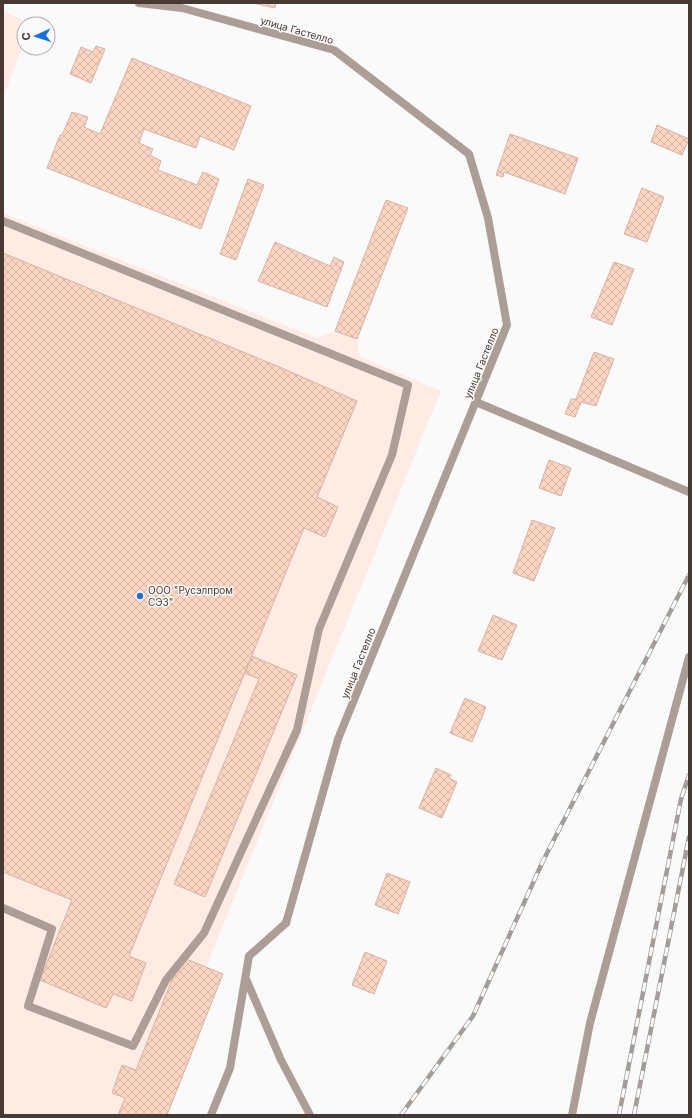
<svg xmlns="http://www.w3.org/2000/svg" width="692" height="1118" font-family="Inter,sans-serif">
<style>
.built{fill:#feece4}
.building{fill:url(#building-cross-hatch);stroke:#d5b3a3}
.lines{fill:none;stroke-linecap:round;stroke-linejoin:round}
.service{stroke:#ac9d96;stroke-width:8}
.minor{stroke:#ac9d96;stroke-width:8}
.rail-casing{stroke:#a39c99;stroke-width:4.5}
.rail{stroke:#fafafa;stroke-width:3;stroke-dasharray:9;stroke-linecap:butt}
.poi-dot{fill:#1872dc;stroke:#fafafa;stroke-width:1.5}
.labels{text-anchor:middle;dominant-baseline:central;stroke-width:3;stroke-linejoin:round;paint-order:stroke}
.street-label{font-size:10px;fill:#483a33;stroke:#fafafa}
.poi-label{font-size:10px;fill:#483a33;stroke:#fafafa;text-anchor:start}
</style>
<defs>
<pattern id="building-cross-hatch" width="8" height="8" patternUnits="userSpaceOnUse"><rect width="8" height="8" fill="#fbd4c2"/><path d="M0 0l8 8M0 8l8-8" fill="none" stroke="#d9b7a7"/></pattern>
</defs>
<rect width="100%" height="100%" fill="#fafafa"/>
<!-- built -->
<path class="built" d="M3,11L31,23L24,24V42L3,98Z
M3,213L317,338L335,331L357,339L359,356L441,391L206,967L223,974L167,1115H3Z"/>
<!-- building -->
<path class="building" d="M253,3H276L275,8Z
M96,46L105,49L91,83L70,74L81,47L93,52Z
M132,58L251,106L234,150L200,136L196,148L144,129L139,143L153,149L150,155L161,161L158,170L197,185L203,172L219,179L201,229L47,168L60,135H62L72,112L88,117L84,127L100,134Z
M657,125L689,139L682,155L651,142Z
M510,134L578,158L565,194L504,172L503,177L496,175Z
M248,179L264,185L236,260L220,254Z
M642,188L664,197L647,242L624,234Z
M386,200L408,208L357,339L335,331Z
M275,242L330,266L334,257L344,262L327,307L258,281Z
M3,253L277,366L357,401L317,497L338,507L325,537L304,528L129,956L146,963L132,1001L113,994L106,1008L40,980L72,900L3,872Z
M614,262L634,269L612,325L591,317Z
M594,352L614,359L596,406L581,402L575,417L565,414L571,399H576Z
M549,460L571,468L561,496L539,488Z
M532,520L555,528L534,581L513,573Z
M493,615L517,625L502,660L478,651Z
M252,656L297,675L205,897L174,884L259,679L245,673Z
M465,698L486,707L472,742L450,733Z
M436,768L451,775L449,778L457,782L442,818L419,808Z
M387,873L410,882L398,914L375,905Z
M365,952L387,961L374,994L352,985Z
M181,957L223,974L167,1115H118L125,1098L112,1093L122,1065L136,1070Z"/>
<g class="lines">
<!-- service -->
<path class="service" d="M3,221L408,385L392,455L319,629L297,730L204,933L166,980L133,1046L28,1006L52,929L3,908
M476,402L689,492
M246,979L281,1060L310,1115
M211,1115L230,1068L249,956L286,923
M572,1115L590,1023L689,657"/>
<!-- minor -->
<path class="minor" d="M139,3L182,8L334,50L469,154L488,218L507,325L338,739L286,923"/>
<defs>
<path id="rail" d="M401,1115L473,1016L542,863L689,575
M619,1115L681,799L689,775
M634,1115L689,837"/>
</defs>
<!-- rail casing -->
<use href="#rail" class="rail-casing"/>
<!-- rail -->
<use href="#rail" class="rail"/>
</g>
<!-- markers -->
<circle class="poi-dot" cx="140" cy="596" r="4"/>
<g class="labels">
<!-- street labels -->
<g class="street-label">
<text transform="translate(297 30) rotate(16)">улица Гастелло</text>
<text transform="translate(481 363) rotate(-68)">улица Гастелло</text>
<text transform="translate(358 663) rotate(-68)">улица Гастелло</text>
</g>
<!-- poi labels -->
<g class="poi-label">
<text x="148" y="590">ООО "Русэлпром<tspan x="148" dy="12">СЭЗ"</tspan></text>
</g>
</g>
<!-- border -->
<rect width="692" height="1118" fill="none" stroke="#483a33" stroke-width="8"/>
<!-- north arrow -->
<g transform="translate(36 36) rotate(267)"><circle r="19" fill="#fafafa" stroke="#b3adaa"/>
<path d="M0-3L7 15L0 10L-7 15Z" fill="#1872dc"/>
<text y="-6" font-size="11" font-weight="bold" text-anchor="middle" fill="#483a33">С</text>
</g>
</svg>
